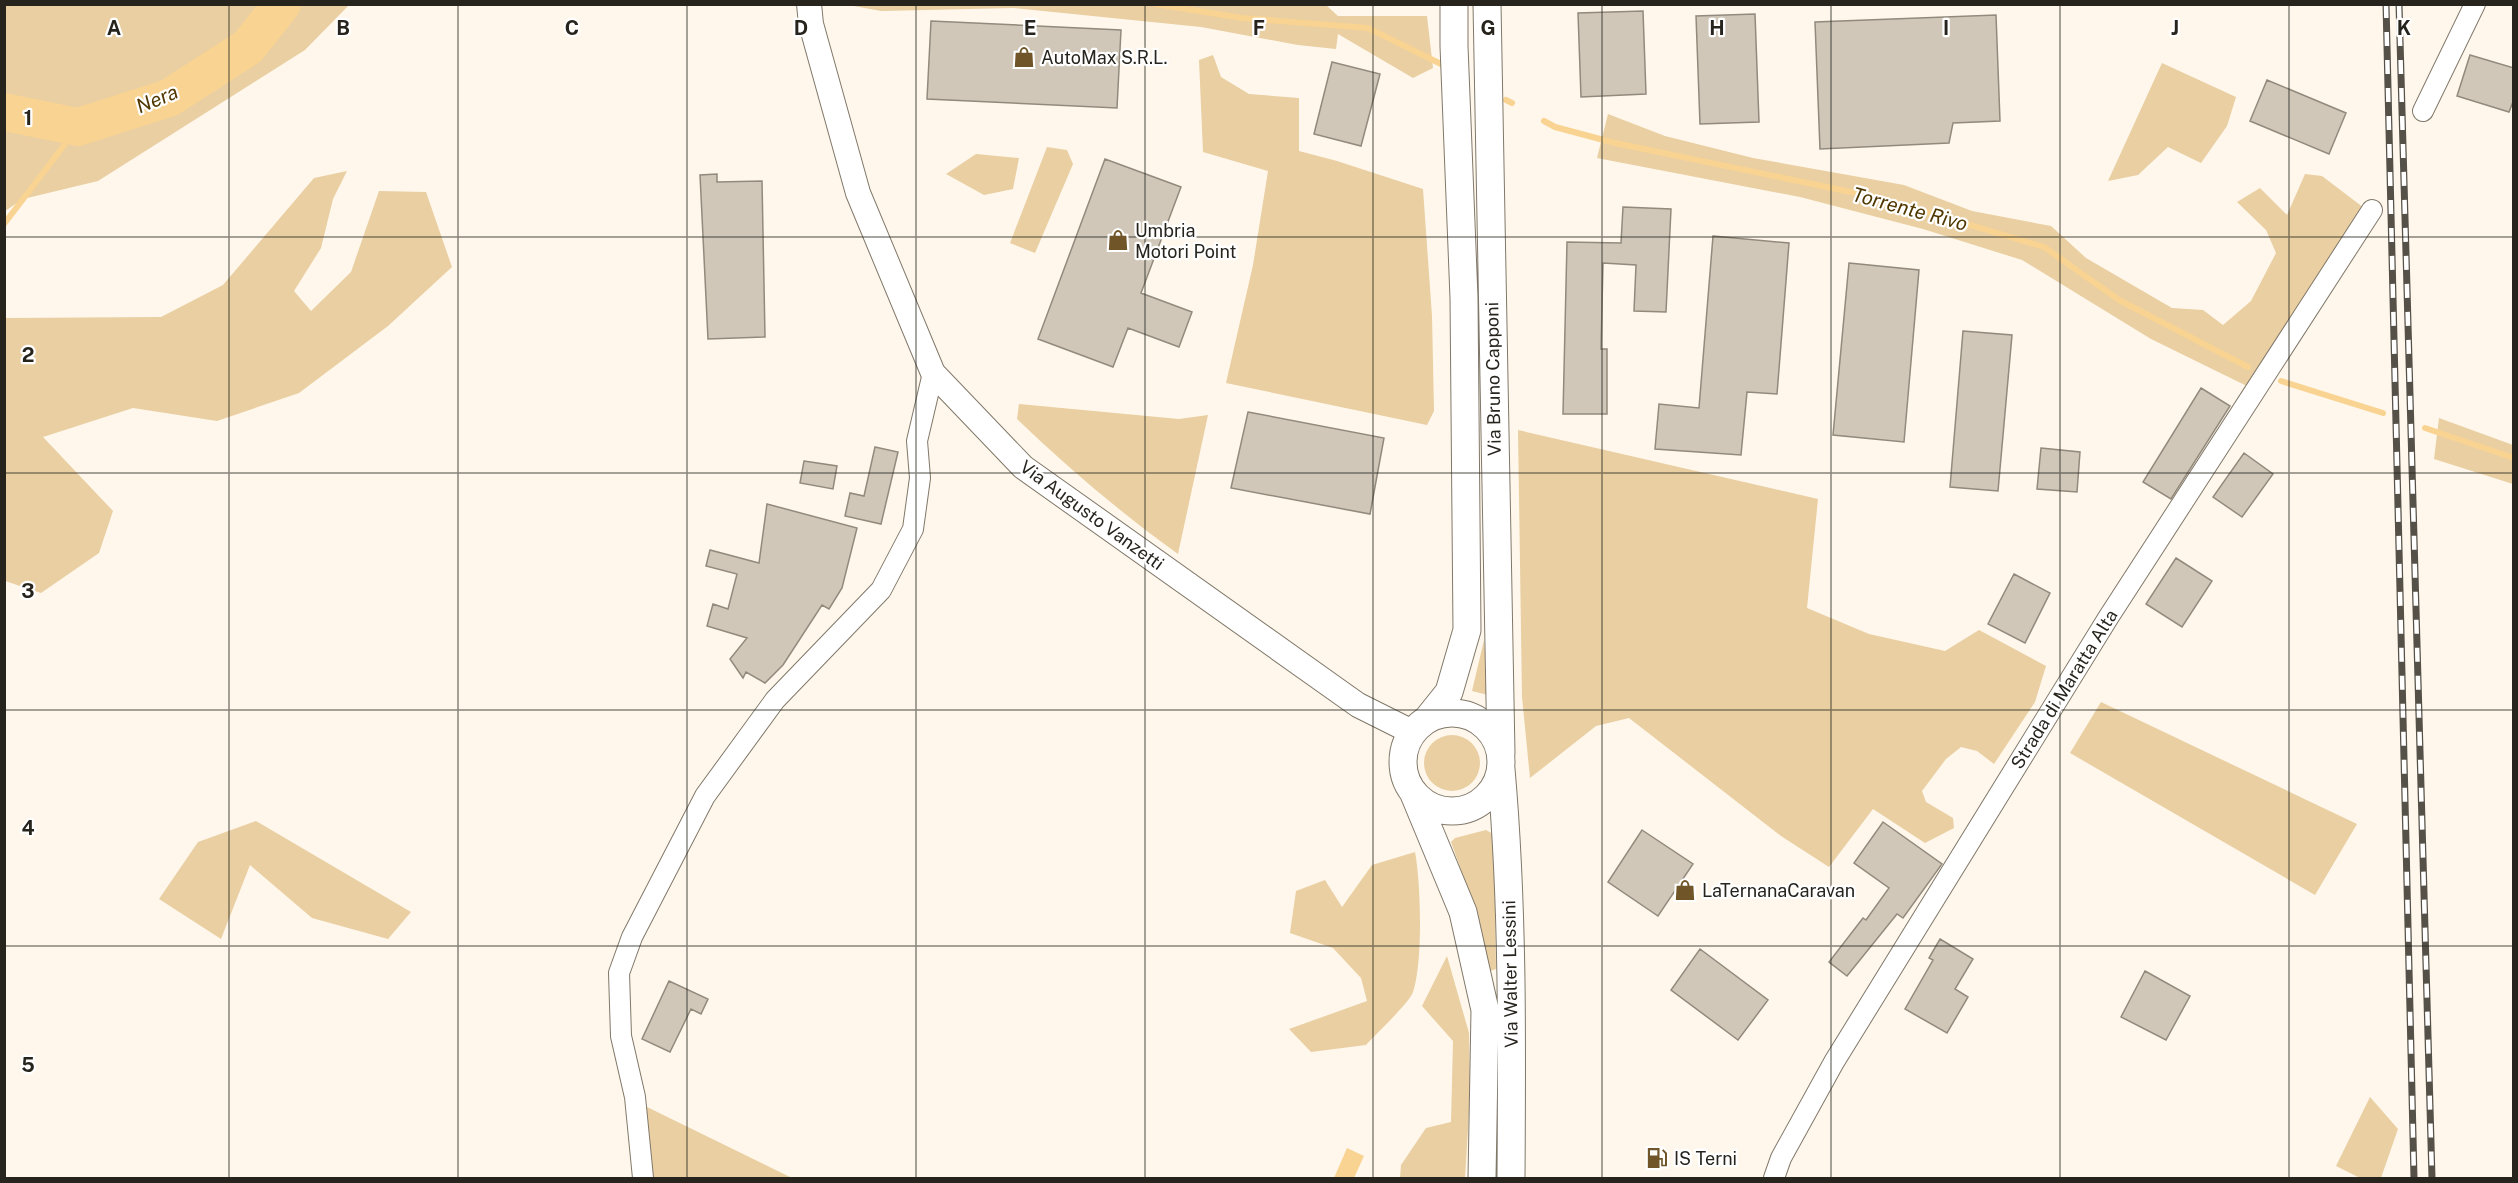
<svg xmlns="http://www.w3.org/2000/svg" width="2518" height="1183" font-family="'Public Sans',sans-serif">
<style>
.green{fill:#e9cfa2}
.water{fill:#f9d391}
.lines{fill:none;stroke-linecap:round;stroke-linejoin:round}
.stream{stroke:#f9d391;stroke-width:6}
.river{stroke:#f9d391;stroke-width:38}
.building{fill:#d0c7b9;stroke:#928a7c;stroke-width:1.5}
.minor-casing{stroke:#80786a;stroke-width:22}
.tertiary-casing{stroke:#80786a;stroke-width:26}
.secondary-casing{stroke:#80786a;stroke-width:29}
.minor{stroke:#fff;stroke-width:20}
.tertiary{stroke:#fff;stroke-width:24}
.secondary{stroke:#fff;stroke-width:27}
.rail-casing{stroke:#555149;stroke-width:7}
.rail{stroke:#fff;stroke-width:4.5;stroke-dasharray:14;stroke-linecap:butt}
.grid{fill:none;stroke:#27241e;stroke-width:1.5;stroke-opacity:0.55}
.labels{text-anchor:middle;dominant-baseline:central;stroke-width:4.5;stroke-linejoin:round;paint-order:stroke}
.poi-label{font-size:18px;fill:#27241e;stroke:#fff;text-anchor:start}
.street-label{font-size:18px;fill:#27241e;stroke:#fff}
.water-label{font-size:20px;font-style:italic;fill:#503700;stroke:#fff}
.grid-label{font-size:20px;text-anchor:middle;font-weight:bold;fill:#27241e;stroke:#fff;stroke-width:4.5;stroke-linejoin:round;paint-order:stroke}
</style>
<rect width="100%" height="100%" fill="#fff7eb"/>
<!-- green -->
<path class="green" d="M5,4H349V5L305,50L98,181L23,199L5,211Z
M848,5H1326L1338,16H1427L1433,68L1413,78L1338,34L1336,49L1298,45L1201,27L1014,8L881,11Z
M1213,55L1221,77L1249,94L1299,98V151L1337,161L1423,189L1432,316L1434,411L1427,425L1226,383L1253,265L1268,171L1203,152L1199,60Z
M2162,63L2236,97L2227,126L2201,163L2168,147L2138,175L2108,181Z
M1608,114L1665,136L1753,158L1904,185L1972,211L2051,226L2086,258L2172,308L2203,310L2223,325L2251,301L2276,253L2266,230L2237,202L2260,188L2287,215L2305,174L2322,176L2368,211L2255,390L2151,339L2022,260L1923,229L1800,197L1597,158Z
M1047,147L1067,150L1073,164L1035,253L1010,243Z
M976,154L1019,158L1013,189L984,195L946,174Z
M347,171L333,199L321,248L294,291L311,311L351,272L379,191L426,192L452,267L388,326L299,393L217,421L133,408L43,437L113,511L99,553L41,593L5,581V318L161,317L223,285L314,178Z
M1019,404L1179,419L1208,415L1178,554C1121,513 1068,468 1017,419Z
M2439,418L2513,445V484L2434,459Z
M1518,430L1818,499L1807,608L1869,634L1945,651L1979,630L2046,666L2035,702L1994,764L1977,751L1961,747L1946,759L1922,791L1926,802L1953,818L1954,828L1925,843L1873,809L1829,867L1781,836L1629,718L1596,726L1530,778L1522,697Z
M1484,640L1488,695L1472,691Z
M2101,702L2357,824L2315,895L2070,753Z
M1424 763a28 28 0 1 1 56 0a28 28 0 1 1-56 0Z
M256,821L411,912L388,939L312,918L250,865L221,939L159,899L198,842Z
M1486,830L1493,834L1494,841L1496,969L1487,972L1474,906L1451,842L1455,838Z
M1415,852C1421,883 1423,963 1413,992C1409,1003 1376,1034 1366,1045L1311,1052L1289,1029L1367,1001L1361,978L1333,948L1290,933L1296,891L1325,880L1342,907L1372,865Z
M1447,956L1469,1033L1470,1096L1465,1178H1400L1401,1165L1426,1128L1451,1122L1453,1041L1422,1006Z
M2370,1097L2398,1129L2381,1178H2360L2336,1166Z
M645,1106L792,1178H653Z"/>
<!-- water -->
<path class="water" d="M1347,1148L1364,1156L1354,1178H1334Z"/>
<g class="lines">
<!-- stream -->
<path class="stream" d="M1155,4L1242,18L1368,28L1443,65
M1506,100L1512,103
M1544,121L1555,127L1615,143L1880,198L2044,247L2119,300L2248,367
M4,224L78,127
M2281,381L2383,413
M2425,428L2514,458"/>
<!-- river -->
<path class="river" d="M4,112L78,127L169,98L248,47L282,4"/>
</g>
<!-- building -->
<path class="building" d="M1643,11L1646,94L1581,97L1578,13Z
M1755,14L1759,122L1700,124L1696,16Z
M1996,15L2000,121L1953,123L1949,143L1820,149L1815,22Z
M931,21L1121,30L1117,108L927,99Z
M2470,55L2514,68V99L2509,112L2457,96Z
M1332,62L1380,74L1361,146L1314,134Z
M2267,80L2346,113L2329,154L2250,121Z
M1105,159L1181,187L1141,293L1192,312L1179,347L1128,328L1113,367L1038,339Z
M717,174V182L762,181L765,337L708,339L700,175Z
M1623,207L1671,209L1666,312L1634,311L1636,265L1603,263L1601,349H1607V414H1563L1567,242L1621,243Z
M1713,236L1789,243L1777,394L1747,392L1741,455L1655,449L1659,404L1699,408Z
M1849,263L1919,270L1904,442L1833,435Z
M1963,331L2012,335L1998,491L1950,487Z
M2201,388L2230,406L2171,499L2143,482Z
M1248,412L1384,438L1370,514L1231,488Z
M875,447L898,452L881,524L845,516L850,493L864,496Z
M2041,448L2080,452L2077,492L2037,489Z
M2244,453L2273,474L2242,517L2213,497Z
M804,461L837,466L833,489L800,483Z
M767,504L857,528L842,588L829,609L822,605L783,665L765,683L746,672L743,678L730,659L747,638L707,626L713,604L728,609L737,574L706,566L710,550L759,563Z
M2176,558L2212,581L2182,627L2146,604Z
M2014,574L2050,593L2025,643L1988,624Z
M1883,822L1942,864L1903,918L1897,914L1847,976L1829,962L1863,918L1866,920L1889,888L1854,863Z
M1642,830L1693,864L1658,916L1608,882Z
M1940,939L1973,959L1955,989L1968,997L1947,1033L1905,1009L1933,960L1929,958Z
M1700,949L1768,1000L1738,1040L1671,990Z
M2145,971L2190,996L2166,1040L2121,1017Z
M669,981L708,999L701,1014L691,1009L670,1052L642,1039Z"/>
<g class="lines">
<defs>
<path id="minor" d="M2423,111L2475,4
M643,1178L635,1097L621,1036L619,973L632,937L705,796L775,700L881,590L913,529L920,478L917,441L933,373
M1774,1178L1781,1158L1834,1062L2108,618L2372,210"/>
<path id="tertiary" d="M809,4L811,24L858,193L933,373L1023,467L1358,705L1412,732"/>
<path id="secondary" d="M1487,4L1501,753
M1403 762a49 49 0 1 1 98 0a49 49 0 1 1-98 0Z
M1429,717L1449,692L1467,630L1464,298L1454,46V4
M1501,769C1513,905 1512,1042 1511,1178
M1414,794L1463,912L1485,1010L1482,1178"/>
</defs>
<!-- minor casing -->
<use href="#minor" class="minor-casing"/>
<!-- tertiary casing -->
<use href="#tertiary" class="tertiary-casing"/>
<!-- secondary casing -->
<use href="#secondary" class="secondary-casing"/>
<!-- minor -->
<use href="#minor" class="minor"/>
<!-- tertiary -->
<use href="#tertiary" class="tertiary"/>
<!-- secondary -->
<use href="#secondary" class="secondary"/>
<defs>
<path id="rail" d="M2386,4L2414,1178
M2399,4L2432,1178"/>
</defs>
<!-- rail casing -->
<use href="#rail" class="rail-casing"/>
<!-- rail -->
<use href="#rail" class="rail"/>
</g>
<!-- grid -->
<path class="grid" d="M229,4V1178M458,4V1178M687,4V1178M916,4V1178M1145,4V1178M1373,4V1178M1602,4V1178M1831,4V1178M2060,4V1178M2289,4V1178M4,237H2514M4,473H2514M4,710H2514M4,946H2514"/>
<!-- icons -->
<defs>
<symbol id="shop-bare" viewBox="-9 -9 18 18"><path d="M-5-2.5h2.3a2.7 3.5 0 0 1 5.4 0H5L5.5 6h-11ZM-1.5-2.5h3a1.5 2.3 0 0 0-3 0Z" fill="#6f5527" stroke="#fff" stroke-width="2.5" paint-order="stroke"/></symbol>
<symbol id="fuel-bare" viewBox="-9 -9 18 18"><path d="M-5.5-6h7V0h2V4h1.3V-2.5L3-4.5l.8-.8L6-3V5H2.5V1h-1V6h-7ZM-4.2-4.7v3.2H.2V-4.7Z" fill="#6f5527" stroke="#fff" stroke-width="2.5" paint-order="stroke"/></symbol>
</defs>
<g fill-rule="evenodd">
<use href="#shop-bare" x="1009" y="42" width="30" height="30"/>
<use href="#shop-bare" x="1103" y="225" width="30" height="30"/>
<use href="#shop-bare" x="1670" y="875" width="30" height="30"/>
<use href="#fuel-bare" x="1642" y="1143" width="30" height="30"/>
</g>
<g class="labels">
<!-- poi labels -->
<g class="poi-label">
<text x="1041" y="57">AutoMax S.R.L.</text>
<text x="1135" y="230">Umbria<tspan x="1135" dy="21">Motori Point</tspan></text>
<text x="1702" y="890">LaTernanaCaravan</text>
<text x="1674" y="1158">IS Terni</text>
</g>
<!-- street labels -->
<g class="street-label">
<text transform="translate(1493 379) rotate(-91)">Via Bruno Capponi</text>
<text transform="translate(1092 515) rotate(36)">Via Augusto Vanzetti</text>
<text transform="translate(2064 689) rotate(-58)">Strada di Maratta Alta</text>
<text transform="translate(1510 974) rotate(-91)">Via Walter Lessini</text>
</g>
<!-- water labels -->
<g class="water-label">
<text transform="translate(157 99) rotate(-23)">Nera</text>
<text transform="translate(1910 209) rotate(15)">Torrente Rivo</text>
</g>
</g>
<g class="grid-label">
<text x="114" y="35">A</text>
<text x="343" y="35">B</text>
<text x="572" y="35">C</text>
<text x="801" y="35">D</text>
<text x="1030" y="35">E</text>
<text x="1259" y="35">F</text>
<text x="1488" y="35">G</text>
<text x="1717" y="35">H</text>
<text x="1946" y="35">I</text>
<text x="2175" y="35">J</text>
<text x="2404" y="35">K</text>
<text x="28" y="125">1</text>
<text x="28" y="362">2</text>
<text x="28" y="598">3</text>
<text x="28" y="835">4</text>
<text x="28" y="1072">5</text>
</g>
<!-- border -->
<rect width="2518" height="1183" fill="none" stroke="#27241e" stroke-width="12"/>
</svg>
